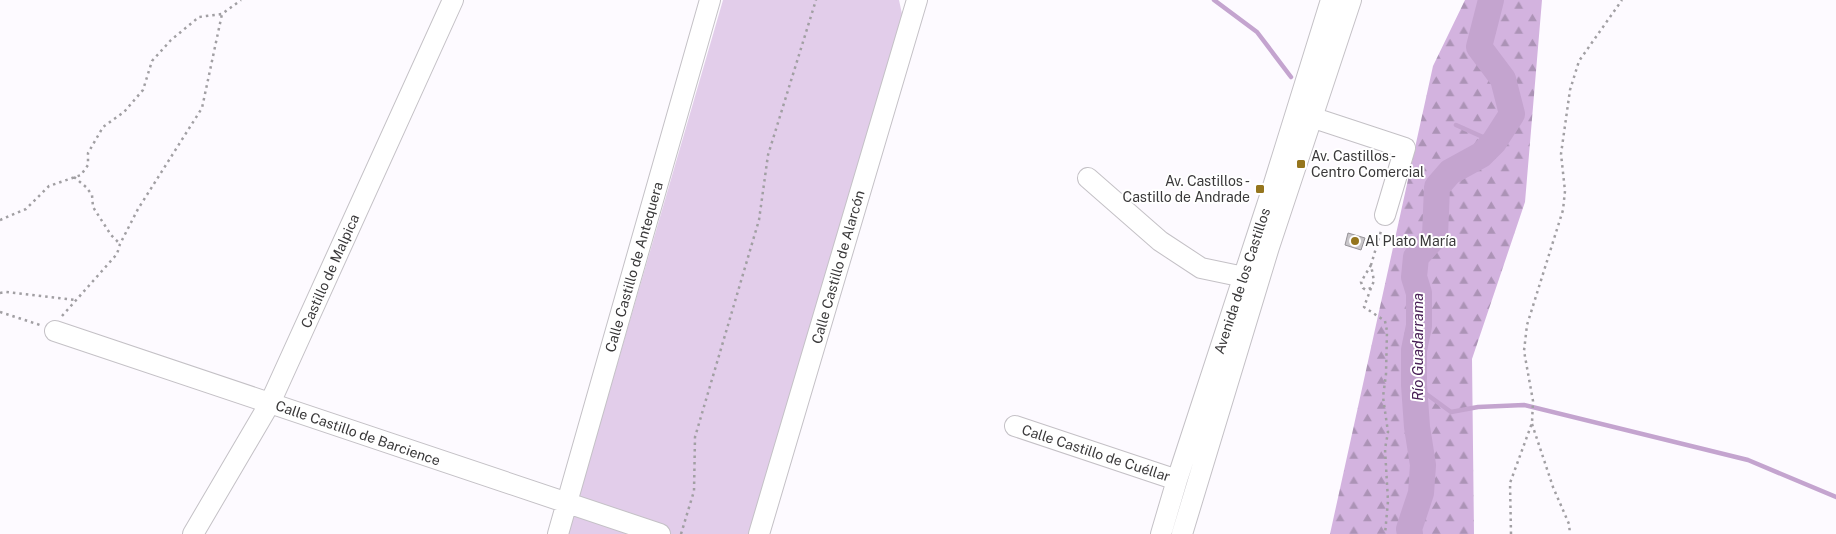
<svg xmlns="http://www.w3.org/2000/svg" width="1836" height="534" font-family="'Public Sans',sans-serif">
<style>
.forest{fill:url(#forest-firs)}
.green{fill:#e2cdea}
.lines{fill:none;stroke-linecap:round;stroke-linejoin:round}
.stream{stroke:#c4a4cf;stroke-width:4.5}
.river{stroke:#c4a4cf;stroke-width:26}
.building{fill:#c9c6ca;stroke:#969398}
.minor-casing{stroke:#c4c1c6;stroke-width:22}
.path{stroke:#a19fa3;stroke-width:2.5;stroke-dasharray:2.5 4;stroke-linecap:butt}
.minor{stroke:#fff;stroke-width:20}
.poi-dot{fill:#95751d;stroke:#fff;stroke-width:2}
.labels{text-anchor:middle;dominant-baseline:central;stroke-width:4;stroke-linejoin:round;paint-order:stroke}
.poi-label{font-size:14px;fill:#3a393a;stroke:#fff;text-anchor:start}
.street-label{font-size:14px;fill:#3a393a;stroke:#fff}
.water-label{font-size:15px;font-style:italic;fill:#492157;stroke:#fff}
</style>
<defs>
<pattern id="forest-firs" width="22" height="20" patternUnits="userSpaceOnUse" patternTransform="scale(1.25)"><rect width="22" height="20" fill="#d3b3df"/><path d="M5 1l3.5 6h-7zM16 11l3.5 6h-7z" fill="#ac93b6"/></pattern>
</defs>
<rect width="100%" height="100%" fill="#fdfaff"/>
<!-- forest -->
<path class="forest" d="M1465,0H1542L1525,202L1472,359L1474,534H1330L1433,66Z"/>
<!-- green -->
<path class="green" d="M723,0H899L902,14L750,534H568Z"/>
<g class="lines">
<!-- stream -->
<path class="stream" d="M1214,0L1257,32L1291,77
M1456,125L1494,142
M1414,385L1451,412L1478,407L1524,405L1748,460L1836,497"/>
<!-- river -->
<path class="river" d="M1410,534L1409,529L1421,493L1423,465L1417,427L1414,385V350L1419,326V293L1414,277L1416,257L1435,236L1437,187L1450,172L1481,155L1494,142L1512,114L1503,79L1479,47L1491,0"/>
</g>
<!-- building -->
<path class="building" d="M1348,233L1365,238L1361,250L1345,245Z"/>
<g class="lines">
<defs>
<path id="minor" d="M1311,117L1405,148L1385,215
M1088,178L1160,241L1201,268L1244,277
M55,331L660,534
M1015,426L1177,480
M193,534L270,403L453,0
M558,534L710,0
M759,534L917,0
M1161,534L1177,480L1271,193L1331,0
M1182,534L1269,247L1351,0"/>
</defs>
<!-- minor casing -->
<use href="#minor" class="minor-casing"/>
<!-- path -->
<path class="path" d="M74,177L86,187L92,195L93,207L111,235L120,244
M0,220L26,209L49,186L81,175L88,165V153L103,127L124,112L143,90L152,61L171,40L199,17L222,14L241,0
M1371,265L1361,282L1363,288L1366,290L1371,288L1374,281L1371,265L1381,231
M1371,288L1364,307L1385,321L1387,331L1386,374L1383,397L1388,432L1385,449L1388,501L1385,534
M0,293L6,292L76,300
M0,312L40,325
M62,316L117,254L120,244L138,209L202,108L222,14
M1532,424L1553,487L1569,524L1570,534
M681,534L694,491L695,437L759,220L768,155L816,0
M1511,534L1510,483L1532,423L1533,401L1524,351L1527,325L1563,210L1565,191L1561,154L1570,90L1579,61L1622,0"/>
<!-- minor -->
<use href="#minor" class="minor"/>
</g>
<!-- markers -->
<g class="poi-dot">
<rect x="1296" y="159" width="10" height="10" rx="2.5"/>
<rect x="1255" y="184" width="10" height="10" rx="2.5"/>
<circle cx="1355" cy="241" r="5"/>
</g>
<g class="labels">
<!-- poi labels -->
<g class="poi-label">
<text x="1311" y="156">Av. Castillos -<tspan x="1311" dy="16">Centro Comercial</tspan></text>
<text x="1250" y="181" text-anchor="end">Av. Castillos -<tspan x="1250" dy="16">Castillo de Andrade</tspan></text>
<text x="1365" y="241">Al Plato María</text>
</g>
<!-- street labels -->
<g class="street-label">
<text transform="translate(634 267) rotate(-74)">Calle Castillo de Antequera</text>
<text transform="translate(838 267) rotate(-74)">Calle Castillo de Alarcón</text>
<text transform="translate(330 271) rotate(-66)">Castillo de Malpica</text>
<text transform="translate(1242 281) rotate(-72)">Avenida de los Castillos</text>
<text transform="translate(358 433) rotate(19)">Calle Castillo de Barcience</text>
<text transform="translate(1096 453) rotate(18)">Calle Castillo de Cuéllar</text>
</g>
<!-- water labels -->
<g class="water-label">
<text transform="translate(1417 347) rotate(-90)">Río Guadarrama</text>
</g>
</g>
</svg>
